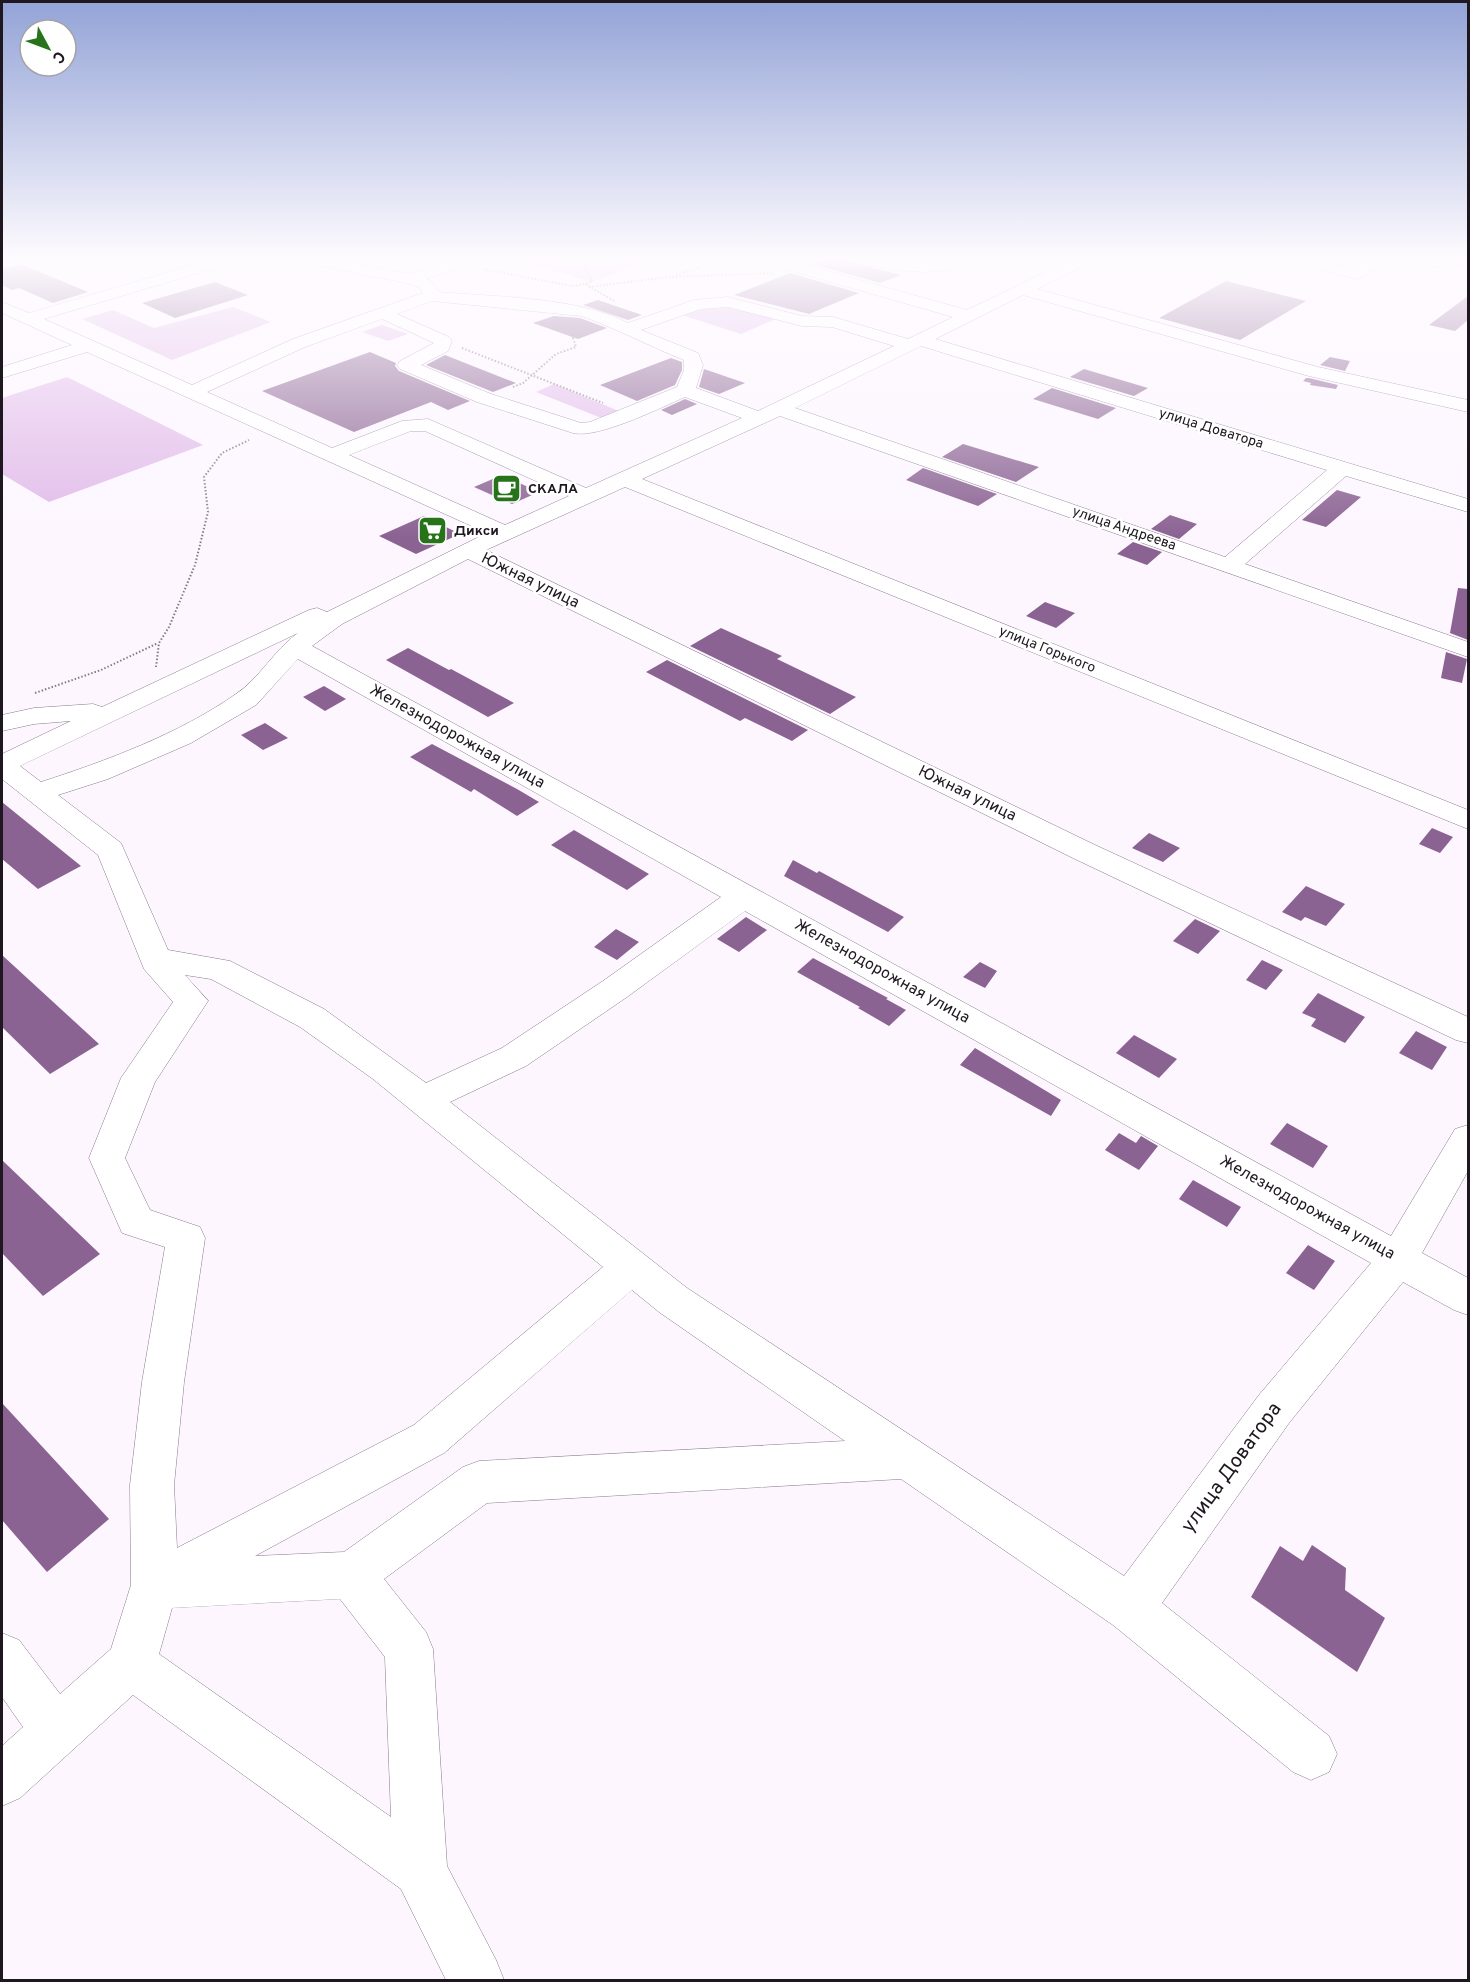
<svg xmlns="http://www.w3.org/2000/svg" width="1470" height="1982" font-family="Overpass,sans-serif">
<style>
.green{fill:#e1bbe9}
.building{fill:#8b6393}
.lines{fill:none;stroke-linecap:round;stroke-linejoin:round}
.minor-casing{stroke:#89798c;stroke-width:1}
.path{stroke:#837c84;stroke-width:2;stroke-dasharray:1.5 2;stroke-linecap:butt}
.minor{fill:#fff;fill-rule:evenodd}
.labels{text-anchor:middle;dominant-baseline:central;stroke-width:5;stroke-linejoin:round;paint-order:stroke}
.far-street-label{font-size:14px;fill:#1e171f;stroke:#fff}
.far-poi-label{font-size:14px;font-weight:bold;fill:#1e171f;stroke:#fff;text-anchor:start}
.street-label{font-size:16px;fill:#1e171f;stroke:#fff}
.near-street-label{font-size:20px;fill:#1e171f;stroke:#fff}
</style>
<rect width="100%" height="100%" fill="#fdf6ff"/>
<!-- green -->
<path class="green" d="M516,260H650L592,282Z
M715,304L778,318L741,334L682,315Z
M233,307L271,322L172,360L82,319L113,310L154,328Z
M382,325L408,334L388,341L362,332Z
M67,377L203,445L49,502L2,474V398Z
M554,384L621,412L604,419L536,392Z"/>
<!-- building -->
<path class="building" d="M820,260H845L901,275L880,283L812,264Z
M21,264L88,292L53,303L19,288L12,290L2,285V269Z
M790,273L859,293L809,314L734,295Z
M1226,281L1306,301L1240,340L1159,318Z
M215,282L248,295L175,318L142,303Z
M1468,296V320L1455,331L1429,325Z
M598,300L642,315L628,320L583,305Z
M554,316L580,318L607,328L578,339L533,323Z
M370,352L396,363L395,366L399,371L470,401L448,410L431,402L354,432L262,391Z
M445,355L516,383L493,392L426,365Z
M1330,357L1350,361L1345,371L1320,365Z
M671,358L682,362V370L675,385L637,401L600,385Z
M704,369L745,383L719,394L699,387Z
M1084,369L1148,388L1134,396L1070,377Z
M1306,378H1309L1338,385L1336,389L1310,385L1311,383L1303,381Z
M1052,388L1116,408L1098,419L1033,399Z
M685,399L697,404L672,415L661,410Z
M963,444L1039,467L1016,482L942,457Z
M923,468L997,494L978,506L906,480Z
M502,475L539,492L512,504L474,487Z
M1337,490L1361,497L1326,527L1302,520Z
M1170,515L1197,524L1179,539L1151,529Z
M424,516L460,534L416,554L379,536Z
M1133,542L1162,552L1147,565L1117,554Z
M1458,588L1468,589V640L1450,633Z
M1045,602L1075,613L1056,628L1026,616Z
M721,628L782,656L777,659L856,697L830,714L690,646Z
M408,648L449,670L451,669L514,703L488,717L386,660Z
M1446,652L1467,659L1462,683L1441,678Z
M667,660L808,730L792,741L745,718L740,721L646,672Z
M324,686L346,699L325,711L303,697Z
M265,723L288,738L263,750L241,735Z
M432,744L517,789L539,802L517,816L474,789L471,792L410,757Z
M2,802L81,866L38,889L2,859Z
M1432,828L1453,837L1440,853L1419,844Z
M574,830L649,874L627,890L551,845Z
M1149,833L1180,848L1163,862L1132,848Z
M793,860L817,873L819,871L904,917L888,932L784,876Z
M1306,886L1345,904L1326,926L1305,917L1301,921L1282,912Z
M746,917L767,930L739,952L717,939Z
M1195,919L1220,931L1198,954L1173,941Z
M616,929L639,942L617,960L594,947Z
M2,955L99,1044L50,1074L2,1027Z
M813,958L888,998L886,999L906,1010L889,1026L858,1008L860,1007L797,972Z
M1262,960L1283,970L1266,990L1246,980Z
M980,962L997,971L985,988L963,977Z
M1318,993L1365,1017L1345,1043L1311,1026L1316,1019L1302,1013Z
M1416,1031L1447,1047L1432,1070L1399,1053Z
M1134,1035L1177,1059L1159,1078L1116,1053Z
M975,1048L1061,1100L1051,1116L960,1065Z
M1287,1123L1328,1146L1313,1168L1270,1144Z
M1119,1133L1136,1143L1141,1136L1158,1146L1139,1170L1105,1150Z
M2,1160L100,1254L43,1296L2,1253Z
M1193,1180L1241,1207L1227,1227L1179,1199Z
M1308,1245L1335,1261L1314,1290L1286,1273Z
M2,1403L109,1519L47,1572L2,1520Z
M1312,1545L1346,1568L1345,1590L1385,1618L1357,1672L1251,1597L1280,1546L1303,1561Z"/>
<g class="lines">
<defs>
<path id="minor" d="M210,260H234L232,263L44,319L192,385L293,339L423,293L419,287L406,283L316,265L310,263L308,260H337L409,274L452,260H474L472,263L426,279L431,281L439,292C496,297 579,297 628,323L694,300L728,297L802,316L833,317L908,339L953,317L785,269L783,266L793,260H814L806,265L967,310L1071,260H1091L1089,263L1037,289L1318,367L1468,400V412L1309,376L1023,295L935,339L1468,499V512L1346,476L1245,564L1468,642V657L780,416L642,479L1468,810V829L625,487L486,550L1095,845L1468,1017V1043L1456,1040L1075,859L468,559L342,624L312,646L1391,1236L1455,1129L1468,1125V1171L1422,1253L1468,1278V1315L1454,1310L1403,1282L1289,1423L1162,1603L1329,1736L1337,1754L1329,1772L1311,1780L1293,1772L1113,1625L901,1479L487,1503L384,1579L426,1632L433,1649L447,1866L496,1960L504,1980H446L401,1889L133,1695L20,1798L2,1806V1746L23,1727L2,1697V1633L19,1640L60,1694L111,1649L131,1585L130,1485L142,1382L165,1247L122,1233L89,1158L121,1078L173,1002L144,969L98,855L2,779V754L71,721L34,724L2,731V715L34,708L93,704L102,707L309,610L317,608L327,612L487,533L87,352L2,378V367L72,345L2,313V302L29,313ZM432,301L581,316C616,328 649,346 684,360V370L677,387L590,422L581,423L491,394L421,365L448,351L452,341L449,337L397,314ZM728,307L802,326L832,327L894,346L758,411L696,388L703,365L698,353L641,330L701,309ZM382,319L434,343L400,361L397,365L400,369L477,402L573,433C598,439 660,408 685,397L742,418L586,488L428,419L402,421L332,448L207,392L305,347ZM921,346L1327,470L1225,557L795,408ZM411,431H425L569,496L505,525L349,455ZM298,633C274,650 260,678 236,694C179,734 106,761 41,782L20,766ZM298,659L721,897L603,981L502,1048L426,1083L324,1009L230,961L168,950L121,843L58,795L108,779L191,743L256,705ZM745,911L1371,1263L1259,1395L1124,1576L687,1288L450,1102L526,1066L627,997ZM185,975L211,979L300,1027L373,1079L603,1267L414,1425L177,1548L174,1485L184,1382L205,1238L200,1227L150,1210L125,1158L155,1082L208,1001ZM632,1290L659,1312L845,1441L479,1461L463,1467L344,1552L255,1556L444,1453ZM340,1599L385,1657L391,1817L159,1654L172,1608Z
M861,260L912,263L964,260C946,281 887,269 863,263Z
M1293,260H1318L1354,269L1368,260H1386L1363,277L1357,279L1295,263Z
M1400,260H1468V265L1418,267L1402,263Z"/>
</defs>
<!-- minor casing -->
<use href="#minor" class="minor-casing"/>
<!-- path -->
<path class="path" d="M583,260L592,282L585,284L616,302
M483,269L572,286L585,284
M676,275L721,260
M589,287L669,277L774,273
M462,348L603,403
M513,387L523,383L556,354L576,347L573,338L587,333
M156,667L159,643L169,627L195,565L208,512L204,477L222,453L249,440
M35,693L101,670L158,643"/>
<!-- minor -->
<use href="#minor" class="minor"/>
</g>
<!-- sky -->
<linearGradient id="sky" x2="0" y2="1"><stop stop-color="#93a3d7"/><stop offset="0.48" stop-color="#fefbff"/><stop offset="1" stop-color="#fefbff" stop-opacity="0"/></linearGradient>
<rect width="1470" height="537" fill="url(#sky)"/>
<!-- icons -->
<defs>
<symbol id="cafe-square" viewBox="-11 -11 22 22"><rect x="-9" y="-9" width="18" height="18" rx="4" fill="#277319" stroke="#fff"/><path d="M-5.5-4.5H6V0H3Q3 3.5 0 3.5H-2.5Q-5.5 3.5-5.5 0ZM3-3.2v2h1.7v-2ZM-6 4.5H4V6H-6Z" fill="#fff"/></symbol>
<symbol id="supermarket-square" viewBox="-11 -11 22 22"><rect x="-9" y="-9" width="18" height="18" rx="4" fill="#277319" stroke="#fff"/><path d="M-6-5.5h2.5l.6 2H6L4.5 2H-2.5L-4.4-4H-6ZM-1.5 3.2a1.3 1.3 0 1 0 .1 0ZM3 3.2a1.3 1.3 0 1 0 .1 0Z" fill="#fff"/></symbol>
</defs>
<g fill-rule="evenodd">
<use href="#cafe-square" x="490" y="472" width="33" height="33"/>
<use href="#supermarket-square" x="416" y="514" width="33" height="33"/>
</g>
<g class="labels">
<!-- far-street labels -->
<g class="far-street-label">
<text transform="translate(1211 429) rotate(17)">улица Доватора</text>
<text transform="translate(1124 529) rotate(19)">улица Андреева</text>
<text transform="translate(1047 650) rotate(22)">улица Горького</text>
</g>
<!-- far-poi labels -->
<g class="far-poi-label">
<text x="528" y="489">СКАЛА</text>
<text x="454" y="531">Дикси</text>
</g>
<!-- street labels -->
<g class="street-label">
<text transform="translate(530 581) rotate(26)">Южная улица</text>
<text transform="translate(457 737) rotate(29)">Железнодорожная улица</text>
<text transform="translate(967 794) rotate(26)">Южная улица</text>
<text transform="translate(882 972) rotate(29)">Железнодорожная улица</text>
<text transform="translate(1307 1208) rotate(29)">Железнодорожная улица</text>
</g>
<!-- near-street labels -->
<g class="near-street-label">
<text transform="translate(1232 1468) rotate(-54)">улица Доватора</text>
</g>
</g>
<!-- border -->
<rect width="1470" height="1982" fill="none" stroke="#1e171f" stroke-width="6"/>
<!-- north arrow -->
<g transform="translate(48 48) rotate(131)"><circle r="28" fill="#ffffff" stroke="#a5a2a5" stroke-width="1.5"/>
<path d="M0-4.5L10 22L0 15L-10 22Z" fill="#277319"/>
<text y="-9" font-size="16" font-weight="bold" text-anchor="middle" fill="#1e171f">С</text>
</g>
</svg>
